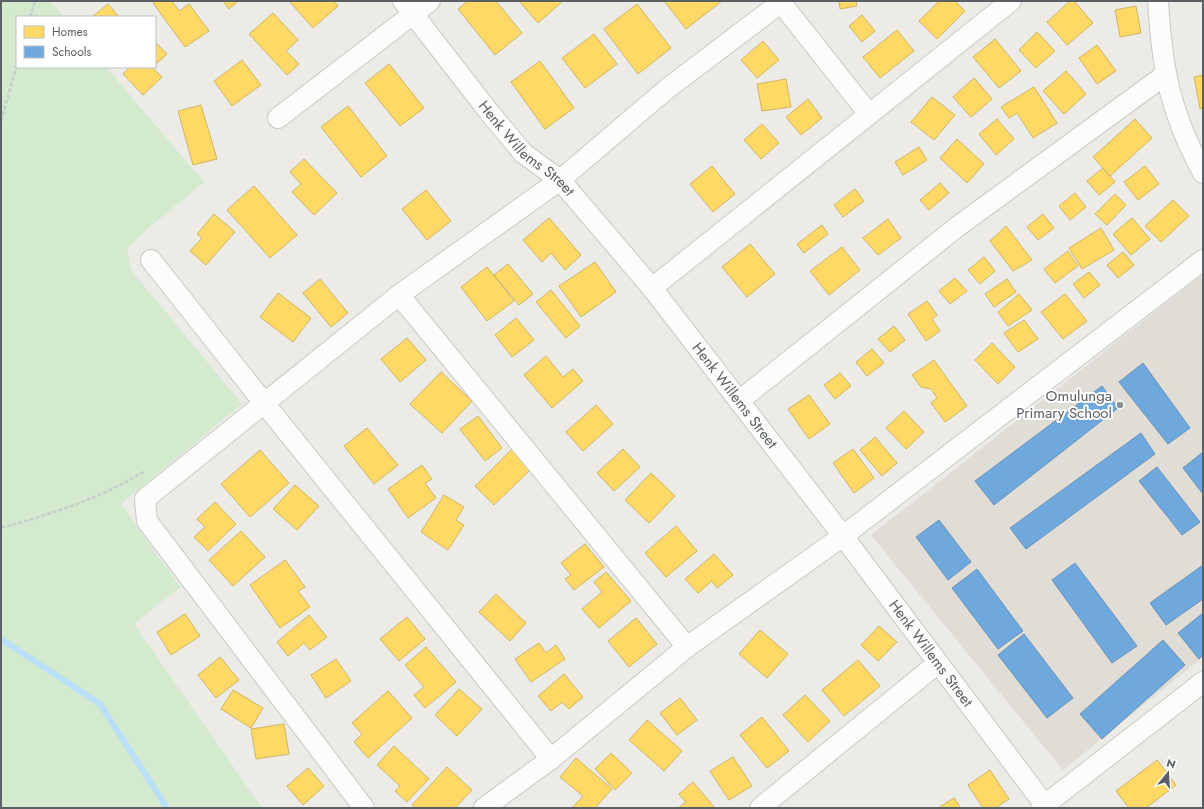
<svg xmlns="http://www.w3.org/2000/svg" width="1204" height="809" font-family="Jost,sans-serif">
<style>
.education{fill:#dfddd6}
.green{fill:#d3eacf}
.homes{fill:#ffd966;stroke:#ceb566}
.schools{fill:#6fa8dc;stroke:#6992b8}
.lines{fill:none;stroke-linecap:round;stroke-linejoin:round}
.stream{stroke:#b9e0f8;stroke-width:6}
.street-casing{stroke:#c9c9c8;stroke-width:22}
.path{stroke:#c8cdca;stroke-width:2.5;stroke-dasharray:4 2;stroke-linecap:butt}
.street{stroke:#fcfcfb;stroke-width:20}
.poi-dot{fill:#8e9192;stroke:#fff;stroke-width:1.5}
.labels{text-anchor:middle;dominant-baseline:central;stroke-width:4;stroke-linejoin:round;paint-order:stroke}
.street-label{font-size:15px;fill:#5b6065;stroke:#fff}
.poi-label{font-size:15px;fill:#5b6065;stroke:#fff;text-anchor:end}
</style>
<rect width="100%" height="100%" fill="#ecebe6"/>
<!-- education -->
<path class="education" d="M1203,274V657L1063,770L871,535Z"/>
<!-- green -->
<path class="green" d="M1,1H50L64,17H17V67H106L204,182L145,231L127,249L131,270L242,404L121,504L180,587L134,624L262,808H1Z"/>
<!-- homes -->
<path class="homes" d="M156,1H172L179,11L189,4L209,31L185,47L153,3Z
M223,1H238L229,9Z
M289,1H334L338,6L313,28Z
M468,1H496L522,33L495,55L458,9Z
M519,1H563L538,23Z
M664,1H722L686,29Z
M839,1H856L857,6L840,9Z
M939,1H955L965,11L937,39L919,21Z
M1070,1H1074L1093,23L1067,45L1047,22Z
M108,4L119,17H92Z
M637,4L671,48L638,74L604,29Z
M1136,6L1141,33L1120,37L1115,10Z
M273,13L298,40L286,51L299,64L287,75L249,34Z
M862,15L875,31L862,42L849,26Z
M897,30L914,51L880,78L863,57Z
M1037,32L1055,51L1036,68L1019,50Z
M594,34L617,64L585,88L562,58Z
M995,39L1021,71L999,88L973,57Z
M763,41L779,60L757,78L741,60Z
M156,43L167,54L155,65V44Z
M1097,45L1116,71L1097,84L1079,58Z
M242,60L261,85L232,106L214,81Z
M540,61L574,108L545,129L511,82Z
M389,64L424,108L400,126L365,83Z
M130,67H152L162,77L143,95L123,74Z
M1066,71L1086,94L1064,114L1043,91Z
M1203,75V108L1200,109L1194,77Z
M974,78L992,99L971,117L953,97Z
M786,79L791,107L762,111L757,84Z
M1034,87L1057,123L1033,138L1017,113L1009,118L1001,107Z
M932,97L955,115L934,140L911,122Z
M808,99L822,118L801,135L786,117Z
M201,105L217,159L193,165L178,111Z
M348,106L387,156L361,177L321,127Z
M997,119L1014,139L996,155L979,134Z
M1135,119L1152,138L1110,176L1093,157Z
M762,124L779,143L761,159L744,140Z
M957,139L984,164L967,183L940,158Z
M919,147L927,160L903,175L895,162Z
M304,159L337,193L314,215L292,192L301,184L290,172Z
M712,166L735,194L713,212L690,184Z
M1145,166L1159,184L1138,200L1124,182Z
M1103,168L1115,182L1099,195L1087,181Z
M940,183L949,193L929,210L920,200Z
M254,186L297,235L270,258L227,210Z
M855,189L864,201L843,217L834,205Z
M426,190L451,221L427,240L402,209Z
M1075,193L1086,207L1070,220L1059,206Z
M1115,194L1126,205L1107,225L1095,214Z
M1173,200L1189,216L1161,242L1145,226Z
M214,214L235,232L206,265L190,251L202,238L197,234Z
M1043,214L1054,228L1038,240L1027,227Z
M549,218L581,255L565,270L551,253L542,262L523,240Z
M1132,218L1150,239L1131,255L1113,234Z
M888,219L901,238L878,255L863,238Z
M822,225L828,234L804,253L797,244Z
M1006,226L1032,260L1013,271L990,241Z
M1101,228L1114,250L1082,269L1069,248Z
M750,244L775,274L747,297L722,267Z
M842,247L860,270L829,295L810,271Z
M1068,251L1078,266L1055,283L1044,269Z
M1123,252L1134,265L1118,278L1107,265Z
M984,257L995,271L980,284L968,270Z
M595,262L616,292L581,317L559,286Z
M508,264L533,294L519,305L494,275Z
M487,267L514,301L487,321L461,287Z
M1089,272L1100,285L1084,298L1073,284Z
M955,278L967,291L950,304L939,291Z
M320,279L348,313L331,327L303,293Z
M1007,279L1016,292L994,307L985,294Z
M551,290L580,326L566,338L536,302Z
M278,293L311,318L293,342L260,317Z
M1019,294L1032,310L1008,326L998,312Z
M1065,294L1087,321L1063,339L1041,312Z
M927,301L937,315L932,319L940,331L926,341L908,314Z
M516,318L534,340L512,357L495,335Z
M1024,320L1038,339L1018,352L1004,333Z
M894,326L905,340L890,352L878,339Z
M407,338L426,360L400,382L381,359Z
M992,343L1015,367L998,384L975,360Z
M872,349L884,363L867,376L856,362Z
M546,356L563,377L573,369L583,381L552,408L524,375Z
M934,360L967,406L945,422L931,403L937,398L931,389L921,387L912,375Z
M441,372L472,401L442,433L410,404Z
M840,373L851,386L835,399L824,385Z
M809,395L830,424L809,439L788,409Z
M596,405L613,424L583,451L566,432Z
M904,411L924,432L906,449L886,428Z
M478,416L502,448L485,461L460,429Z
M367,428L398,465L374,484L344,446Z
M875,437L897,463L882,476L860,450Z
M512,449L531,469L494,505L475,486Z
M623,449L640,467L614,491L597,473Z
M853,449L874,478L854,493L833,463Z
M260,450L289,483L250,517L221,484Z
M422,465L432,479L425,483L436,498L408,518L388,489Z
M651,473L675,496L649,523L625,500Z
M295,485L319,506L297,530L273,509Z
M444,495L464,507L456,520L464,525L448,550L421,532Z
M215,502L236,524L208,551L194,537L205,527L197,519Z
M676,526L697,551L666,577L645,553Z
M241,531L265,557L233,586L209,560Z
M585,544L604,567L574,590L565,579L571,575L561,563Z
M714,554L733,575L717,588L712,581L698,593L685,579Z
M285,560L305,587L298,591L310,607L280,628L250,585Z
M606,572L631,601L599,628L582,609L602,592L594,582Z
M496,594L526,623L510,641L479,612Z
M185,614L200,636L171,655L157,632Z
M309,615L327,637L310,650L304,643L288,656L277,642Z
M407,617L425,639L399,661L380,639Z
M636,618L657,644L629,667L608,641Z
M879,626L897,642L878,661L861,645Z
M760,630L788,654L767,678L739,654Z
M539,643L546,653L556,645L565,659L531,682L515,659Z
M426,647L456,682L425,708L414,695L424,687L405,665Z
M220,657L239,680L216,698L198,675Z
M336,659L351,681L326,698L311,675Z
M858,660L880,686L844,716L822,690Z
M564,674L583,697L569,709L562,702L551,711L538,696Z
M459,689L482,709L457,736L435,715Z
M233,690L263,708L251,728L221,709Z
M388,691L412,718L368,758L354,742L362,734L352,723Z
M805,695L830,721L808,742L783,715Z
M680,698L697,720L677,735L660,713Z
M762,717L789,751L767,768L740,735Z
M647,720L682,751L664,771L629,740Z
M284,724L289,754L256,759L251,729Z
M394,746L429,779L407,802L395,791L400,786L377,765Z
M611,753L632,773L615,790L595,769Z
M733,757L752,786L729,800L710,771Z
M576,758L612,789L595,808H572L583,796L560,777Z
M1157,760L1176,785L1146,808H1129L1116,791Z
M447,767L472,790L455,808H415L412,805Z
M308,768L324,786L303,805L287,786Z
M990,770L1009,799L995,808H983L968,785Z
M693,782L715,808H678L686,802L679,794Z
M954,798L961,808H938Z"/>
<!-- schools -->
<path class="schools" d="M1143,363L1190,428L1168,444L1119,382Z
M1102,386L1118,408L994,505L975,481Z
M1141,433L1155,454L1026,549L1010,528Z
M1203,452V494L1183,468Z
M1157,467L1200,522L1182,535L1139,481Z
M939,520L971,562L948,580L916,537Z
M1075,563L1137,646L1112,663L1052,580Z
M1203,565V599L1166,625L1150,603Z
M977,569L1023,631L998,649L952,588Z
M1203,613V655L1199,659L1178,633Z
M1024,634L1073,698L1047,718L998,655Z
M1163,640L1185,665L1102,739L1080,714Z"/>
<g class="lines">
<!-- stream -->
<path class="stream" d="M1,639L100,704L167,808"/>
<defs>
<g id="street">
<path id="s1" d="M403,1L489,112L523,153L560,180L652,288L843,536L1047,808"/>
<path d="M1158,1C1162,69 1170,112 1203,173"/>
<path d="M782,4L869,114"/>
<path d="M278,118L430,1"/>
<path d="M151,260L264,403L551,759"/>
<path d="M652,288L1011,1"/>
<path d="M399,295L687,647"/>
<path d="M739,401L957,227L1165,75"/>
<path d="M364,808L147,521L145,499L399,295L560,180L668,88L783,1"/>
<path d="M484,808L551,759L687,647L843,536L1203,260"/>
<path d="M760,808L938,663"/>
<path d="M1041,808L1203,682"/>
</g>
</defs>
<!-- street casing -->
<use href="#street" class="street-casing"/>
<!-- path -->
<path class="path" d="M30,17L35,1
M1,121L17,64
M1,528C54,513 97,500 145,471"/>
<!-- street -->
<use href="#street" class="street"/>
</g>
<!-- markers -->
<circle class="poi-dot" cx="1120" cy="405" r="4"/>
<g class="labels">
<!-- street labels -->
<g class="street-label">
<text stroke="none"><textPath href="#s1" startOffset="193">Henk Willems Street</textPath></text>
<text stroke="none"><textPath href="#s1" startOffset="517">Henk Willems Street</textPath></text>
<text stroke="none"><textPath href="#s1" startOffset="841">Henk Willems Street</textPath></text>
</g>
<!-- poi labels -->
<g class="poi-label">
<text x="1112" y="396">Omulunga<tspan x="1112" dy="17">Primary School</tspan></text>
</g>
</g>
<!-- border -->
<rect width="1204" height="809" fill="none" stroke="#5b6065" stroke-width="4"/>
<!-- legend -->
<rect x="16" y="16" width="140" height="52" fill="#ffffff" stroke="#bdbfc1"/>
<rect x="24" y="26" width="20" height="12" fill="#ffd966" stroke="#bdbfc1"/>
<text x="52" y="36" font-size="12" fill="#5b6065">Homes</text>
<rect x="24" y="46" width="20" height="12" fill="#6fa8dc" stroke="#bdbfc1"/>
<text x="52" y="56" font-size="12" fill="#5b6065">Schools</text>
<!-- north arrow -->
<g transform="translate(1168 773) rotate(18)" stroke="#ffffff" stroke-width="3" paint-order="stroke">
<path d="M0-3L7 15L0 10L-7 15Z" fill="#5b6065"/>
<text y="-6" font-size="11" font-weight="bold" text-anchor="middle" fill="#5b6065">N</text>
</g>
</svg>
